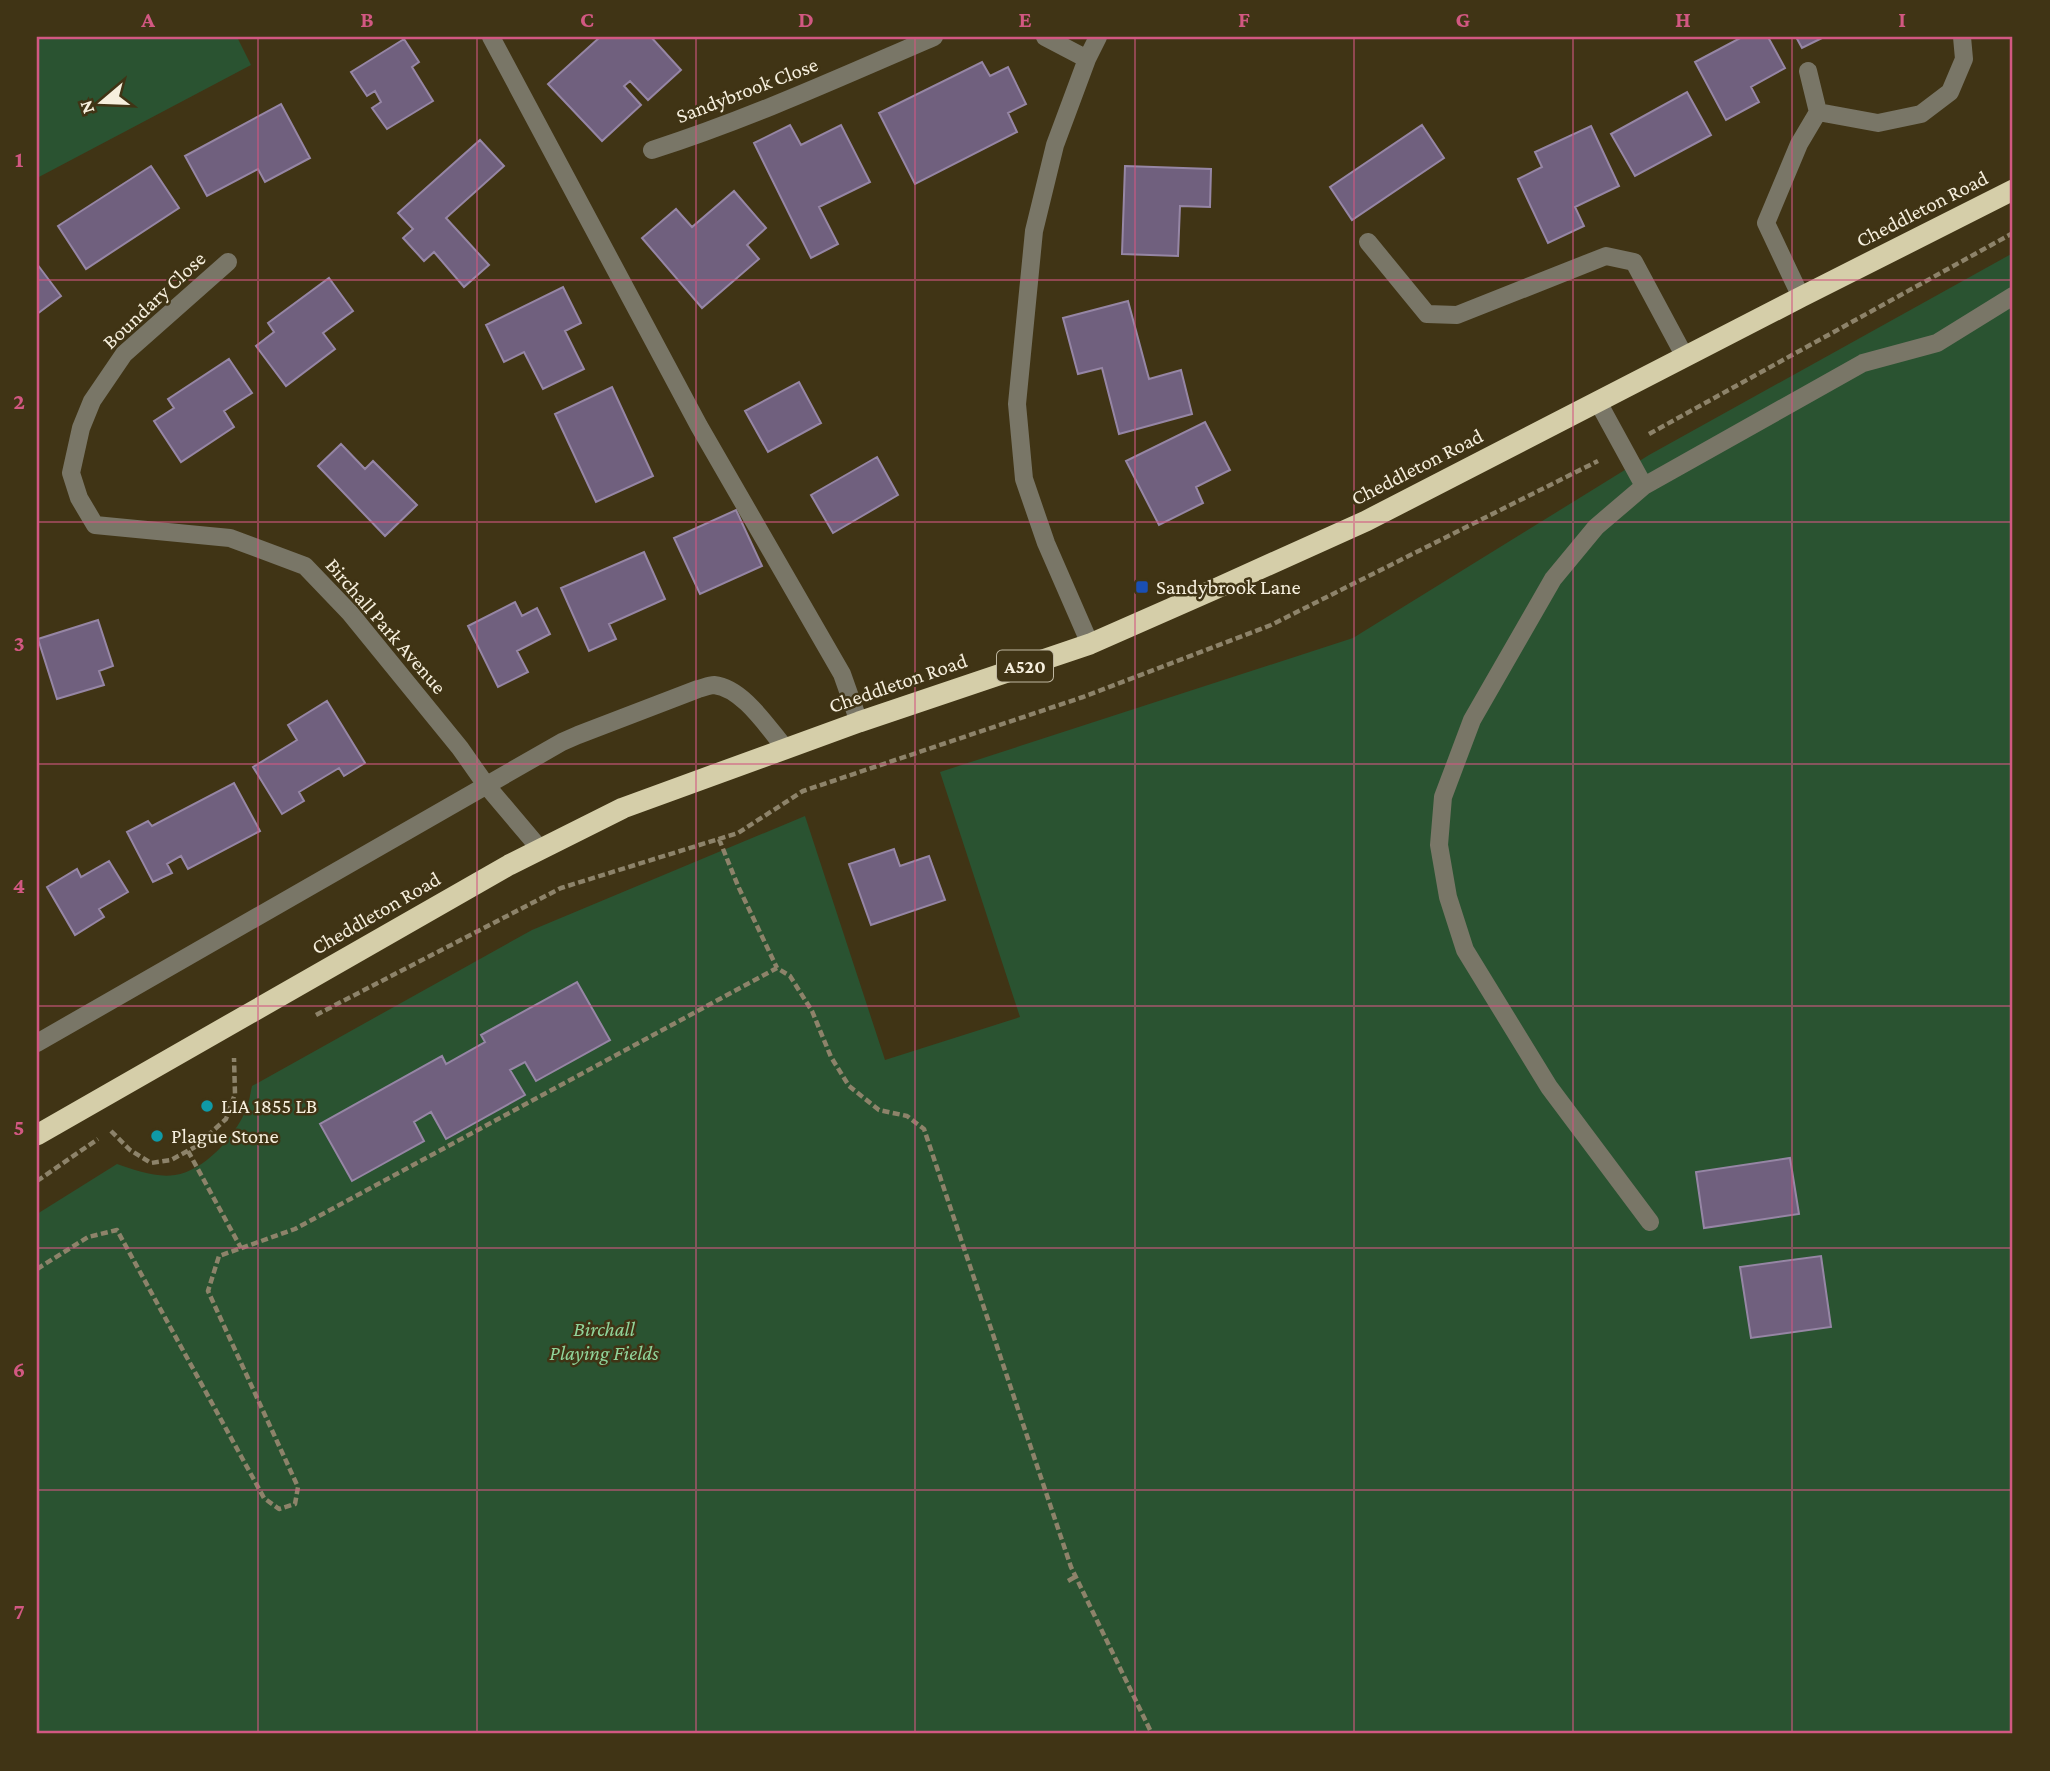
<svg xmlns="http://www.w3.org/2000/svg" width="2050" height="1771" font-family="'Crimson Pro',serif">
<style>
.green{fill:#2a5331}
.building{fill:#70607e;stroke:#9686a5;stroke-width:2}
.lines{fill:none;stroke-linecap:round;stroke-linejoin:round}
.path{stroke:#8d836a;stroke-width:4.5;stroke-dasharray:7 3.5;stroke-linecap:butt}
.minor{stroke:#797667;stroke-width:18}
.highway{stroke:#d5cea9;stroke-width:21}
.grid{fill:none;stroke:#d25882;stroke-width:2;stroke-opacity:0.55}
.transit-dot{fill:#1a4fb4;stroke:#403415;stroke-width:2.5}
.culture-dot{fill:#0f9aa8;stroke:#403415;stroke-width:2.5}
.labels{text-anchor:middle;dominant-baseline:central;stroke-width:5;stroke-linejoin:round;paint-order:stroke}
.shield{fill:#403415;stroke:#bfb7a1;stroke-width:2}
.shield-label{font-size:19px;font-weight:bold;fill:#f6efdd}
.street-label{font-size:21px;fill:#f6efdd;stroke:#403415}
.poi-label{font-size:21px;fill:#f6efdd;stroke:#403415;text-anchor:start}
.park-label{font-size:21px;font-style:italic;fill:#90d49a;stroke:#403415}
.neatline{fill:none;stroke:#d25882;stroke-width:2.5}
.grid-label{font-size:23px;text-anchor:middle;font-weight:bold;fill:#d25882}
</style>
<rect width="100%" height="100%" fill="#403415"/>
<!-- green -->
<path class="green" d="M37,37H237L251,65L37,178Z
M2013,253V1734H37V1214L117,1164C135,1170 156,1178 175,1175C204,1171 234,1137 245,1112C249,1104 250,1095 252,1086L532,930L805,816L885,1060L1020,1017L940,772L1353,638L1649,455Z"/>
<!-- building -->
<path class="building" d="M600,37H651L681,70L648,100L630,81L624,86L641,105L602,141L548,84Z
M1742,37H1768L1785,68L1751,87L1759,102L1726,120L1695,62Z
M1796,37H1824L1802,48Z
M404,39L419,62L412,67L433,101L387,129L372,108L381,102L375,91L367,96L351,72Z
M982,62L990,76L1008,67L1026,104L1008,113L1017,132L915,184L879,113Z
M1687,92L1711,135L1635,176L1611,134Z
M281,104L310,158L265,182L258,169L207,196L185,156Z
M790,125L801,145L841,125L870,182L819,207L838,244L811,258L754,143Z
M1422,125L1444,158L1352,220L1330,187Z
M1591,126L1619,186L1575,207L1584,226L1548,243L1518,179L1542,167L1535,152Z
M480,140L504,166L446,218L489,265L464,287L434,252L424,261L403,238L413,229L398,213Z
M151,166L179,208L86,269L58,226Z
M1125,166L1211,169L1210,207L1180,206L1178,256L1122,254Z
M734,191L766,228L747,245L759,259L702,308L642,238L676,209L692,227Z
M37,264L61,296L37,314Z
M329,278L353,311L323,333L335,349L286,386L256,346L274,332L268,323Z
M563,287L581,323L565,331L584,369L543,389L524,352L504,362L486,325Z
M1128,301L1149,379L1181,370L1192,414L1119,434L1102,368L1078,374L1063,318Z
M229,359L252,393L224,411L234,427L181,462L154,421L174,408L168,399Z
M799,382L821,423L768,452L745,411Z
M612,387L653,476L596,502L555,414Z
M1205,422L1230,470L1196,487L1203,503L1159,525L1126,461Z
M341,444L365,469L373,461L417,505L385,536L318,466Z
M877,457L898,495L833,533L811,495Z
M736,510L762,566L700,594L674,538Z
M644,552L665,599L609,624L616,639L589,651L561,588Z
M515,602L522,616L537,608L550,634L517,651L528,672L498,687L468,626Z
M98,620L113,666L99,671L104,685L57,699L38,639Z
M327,701L365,763L344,776L339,768L299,792L304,801L282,814L253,767L297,740L288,725Z
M234,783L260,831L188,869L181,856L167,864L172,873L153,882L127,832L148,821L152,826Z
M894,849L900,866L929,856L945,900L871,925L849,864Z
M109,861L128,892L99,909L104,917L75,935L47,887L77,869L81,877Z
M577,982L610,1040L536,1081L525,1062L510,1070L525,1095L446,1139L431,1112L414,1122L424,1141L352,1181L320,1124L442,1056L446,1064L485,1042L481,1035Z
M1790,1158L1799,1214L1704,1228L1696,1172Z
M1821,1256L1831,1327L1751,1338L1740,1267Z"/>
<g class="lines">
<!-- path -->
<path class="path" d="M1649,434L2013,233
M719,839L738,886L777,968
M316,1015L561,888L738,833L803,791L1083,697L1271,625L1598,461
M111,1131L130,1150L151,1163L171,1160L195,1147L226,1119L235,1094L234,1058
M188,1151L241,1248
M37,1181L98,1139
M37,1269L88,1237L117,1230L264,1498L279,1509L295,1504L298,1487L208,1291L219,1256L295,1229L777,968L790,976L812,1011L831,1057L849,1086L879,1110L907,1116L924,1129L1071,1567L1152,1734
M1068,1581L1075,1577"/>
<!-- minor -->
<path class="minor" d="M491,37L699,426L842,674L859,722
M1045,37L1087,59
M1818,112L1878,123L1921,114L1950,92L1964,59L1962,37
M652,150C749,119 841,77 934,37
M1368,242L1427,314L1457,315L1606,256L1634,262L1685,357
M228,262L124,354L92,401L81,428L71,473L79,498L95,525L230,538L305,566L350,613L460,748L486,785L541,850
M1801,297L1766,223L1799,144L1818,112L1808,71
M1598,402L1644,486
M1090,644L1046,543L1024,479L1017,404L1034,231L1055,145L1087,59L1098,37
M37,1043L562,742L578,735L698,689C703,688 709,685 714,685C743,688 768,728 786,749
M1650,1222L1549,1087L1465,950L1448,897L1439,845L1443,797L1472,720L1553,579L1596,527L1644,486L1863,363L1937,343L2013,296"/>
<!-- highway -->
<path class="highway" d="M37,1135L509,865L623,808L859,722L1090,644L1215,589L1366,521L1801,297L2013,190"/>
</g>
<!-- grid -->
<path class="grid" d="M258,37V1734M477,37V1734M696,37V1734M915,37V1734M1135,37V1734M1354,37V1734M1573,37V1734M1792,37V1734M37,280H2013M37,522H2013M37,764H2013M37,1006H2013M37,1248H2013M37,1490H2013"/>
<!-- markers -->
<rect class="transit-dot" x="1135" y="580" width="14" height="14" rx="3.5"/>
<g class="culture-dot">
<circle cx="207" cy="1106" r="7"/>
<circle cx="157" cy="1136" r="7"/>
</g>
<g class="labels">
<!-- shield labels -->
<rect class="shield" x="997" y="650.5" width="56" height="31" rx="5"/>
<g class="shield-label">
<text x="1025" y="666">A520</text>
</g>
<!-- street labels -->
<g class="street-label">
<text transform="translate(747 90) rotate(-21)">Sandybrook Close</text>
<text transform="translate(1922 209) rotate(-27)">Cheddleton Road</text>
<text transform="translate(154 300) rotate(-43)">Boundary Close</text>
<text transform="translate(1417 467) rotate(-27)">Cheddleton Road</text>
<text transform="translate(386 626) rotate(49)">Birchall Park Avenue</text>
<text transform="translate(898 683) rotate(-19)">Cheddleton Road</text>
<text transform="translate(376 913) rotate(-30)">Cheddleton Road</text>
</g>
<!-- poi labels -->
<g class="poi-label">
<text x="1156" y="587">Sandybrook Lane</text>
<text x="221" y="1106">LIA 1855 LB</text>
<text x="171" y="1136">Plague Stone</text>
</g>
<!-- park labels -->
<g class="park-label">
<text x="604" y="1329">Birchall<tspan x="604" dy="24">Playing Fields</tspan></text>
</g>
</g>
<!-- border -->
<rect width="2050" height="1771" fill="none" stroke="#403415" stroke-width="77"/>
<!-- north arrow -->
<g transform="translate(102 102) rotate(251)" stroke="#403415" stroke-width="5" paint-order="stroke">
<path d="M0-5L12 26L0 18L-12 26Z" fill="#f6efdd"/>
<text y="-10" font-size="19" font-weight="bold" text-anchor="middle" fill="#f6efdd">N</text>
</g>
<rect x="38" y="38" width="1973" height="1694" class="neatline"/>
<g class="grid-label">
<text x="148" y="27">A</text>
<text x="367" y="27">B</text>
<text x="587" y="27">C</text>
<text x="806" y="27">D</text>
<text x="1025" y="27">E</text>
<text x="1244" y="27">F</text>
<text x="1463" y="27">G</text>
<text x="1683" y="27">H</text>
<text x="1902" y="27">I</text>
<text x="19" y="167">1</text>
<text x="19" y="409">2</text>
<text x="19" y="651">3</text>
<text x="19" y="893">4</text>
<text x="19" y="1135">5</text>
<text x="19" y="1377">6</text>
<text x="19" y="1619">7</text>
</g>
</svg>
